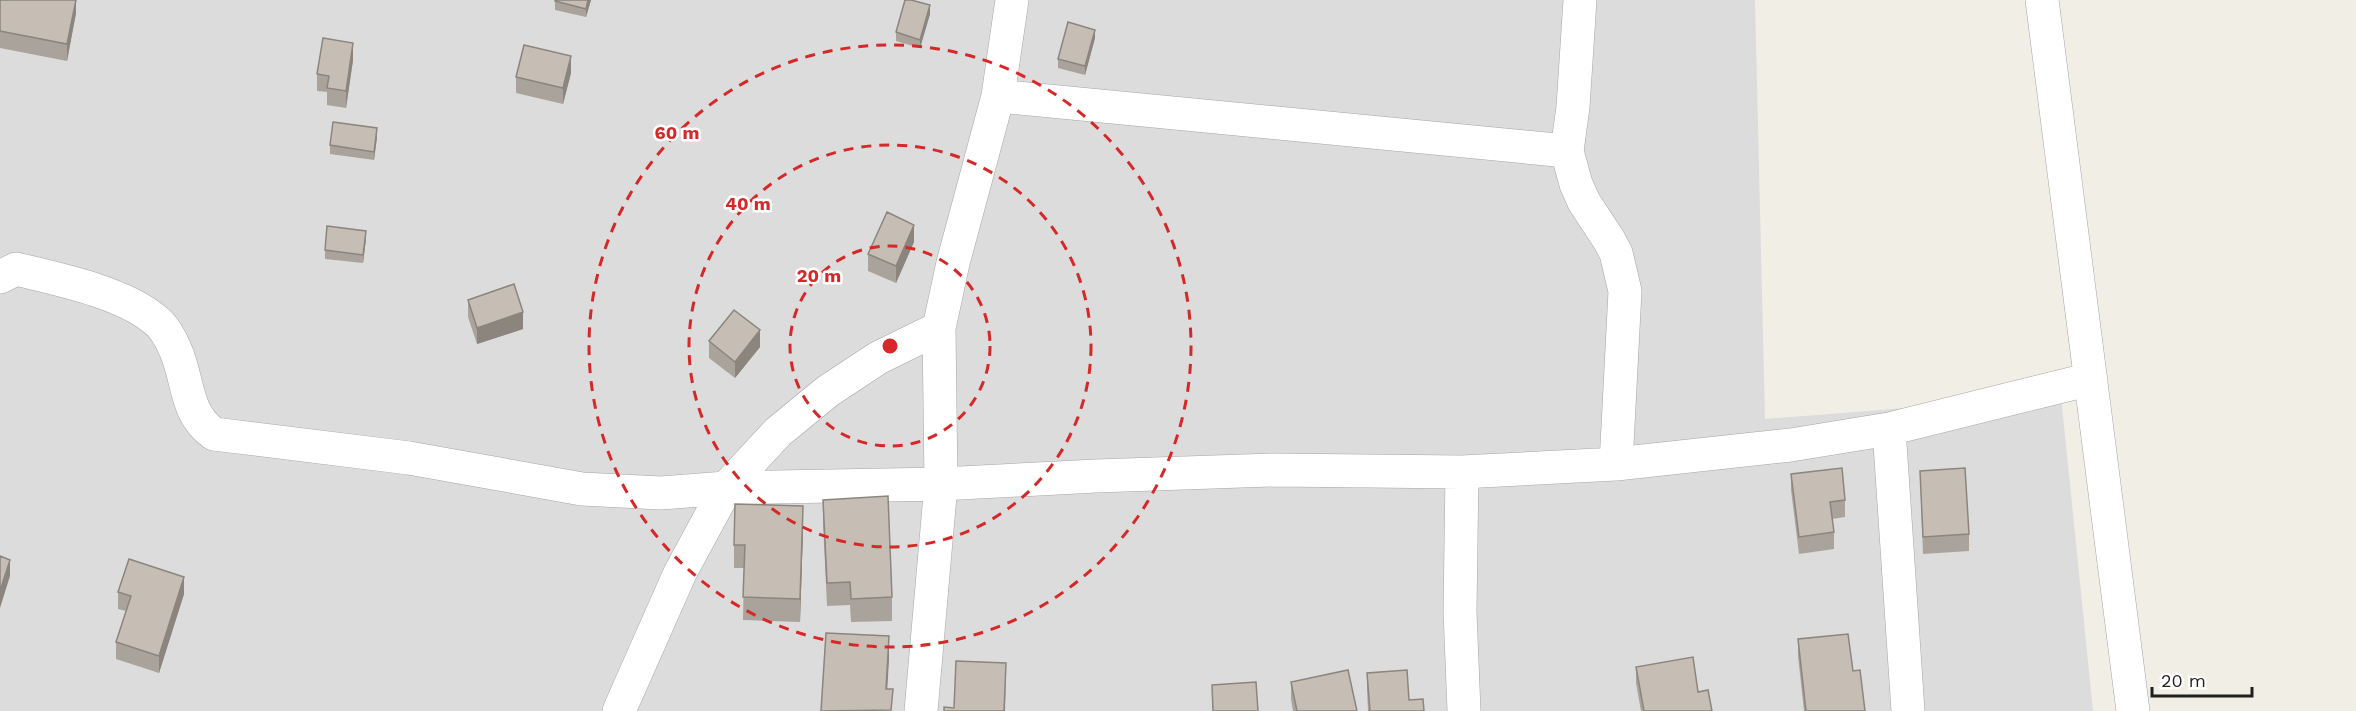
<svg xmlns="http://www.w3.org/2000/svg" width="2356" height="711" font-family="'Work Sans',sans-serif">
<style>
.residential{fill:#dddcdc}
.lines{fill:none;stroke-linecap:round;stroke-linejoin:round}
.street-casing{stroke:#a6a6a6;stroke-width:34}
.street{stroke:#fff;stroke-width:33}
.wall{fill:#aaa39b}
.shaded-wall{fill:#8b857e}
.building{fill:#c6beb4;stroke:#8b857e;stroke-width:1.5}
.ring{fill:none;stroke:#d62828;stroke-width:3;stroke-dasharray:10 8}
.centre{fill:#d62828;stroke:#fff;stroke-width:3}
.ring-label{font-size:18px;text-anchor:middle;font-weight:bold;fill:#d62828;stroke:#fff;stroke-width:5;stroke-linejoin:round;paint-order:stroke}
</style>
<rect width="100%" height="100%" fill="#f0eee5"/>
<!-- residential -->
<path class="residential" d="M0,0H1755L1765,419L2061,396L2093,711H0Z"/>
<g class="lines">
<defs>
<path id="street" d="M1580,0L1573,107L1567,151L1576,184L1584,202L1609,240L1616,253L1625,291L1616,464
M2042,0L2133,711
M998,96L1567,151
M0,277L16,269C57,279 122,292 154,319C163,325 171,339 175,349C189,379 184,413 214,434L409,458L582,489L661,493L726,488L941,484L1096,476L1274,470L1462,472L1616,464L1791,445L1889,429L2091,379
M1889,429L1908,711
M1462,472L1460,612L1464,711
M619,711L680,573L726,488L778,432L828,391L878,358L939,328L953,263L998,96L1012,0
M921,711L941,484L939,328"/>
</defs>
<!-- street casing -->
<use href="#street" class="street-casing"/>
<!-- street -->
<use href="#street" class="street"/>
</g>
<!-- wall -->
<path class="wall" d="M0,0H76V13L67,61L0,48Z
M555,0H591L586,17L555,10Z
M930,14L920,48L896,41V32Z
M1095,38L1085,75L1058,68V59Z
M353,60L346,108L327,105V92L317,91V74Z
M571,73L563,104L516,93V77Z
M377,137L374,160L330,154V145Z
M366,239L363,263L325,259V250Z
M914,242L896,283L868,271V254Z
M468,300L523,329L477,344L468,317Z
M709,341L760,347L735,378L709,358Z
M1920,471L1969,534V551L1923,554Z
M1791,474L1845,500V517L1832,519L1834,532V549L1799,554L1791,490Z
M823,500L892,597V621L851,622L850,605L827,606L823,523Z
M803,529L800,622L743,620L744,568H734V545Z
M118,592L184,594L159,673L116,659V642L126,611L118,609Z
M1798,639L1853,671L1865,711H1804L1798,656Z
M1636,667L1698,692L1712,711H1641L1636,683Z
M1367,673L1409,700L1424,711H1368L1367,690Z
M1291,682L1357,711H1293L1291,699Z"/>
<!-- shaded-wall -->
<path class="shaded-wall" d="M76,0V13L67,61V44Z
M588,0H591L586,17V9Z
M930,5V14L920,48V40Z
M1095,30V38L1085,75V66Z
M353,43V60L346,108V91Z
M571,56V73L563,104V88Z
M377,128V137L374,160V152Z
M914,225V242L896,283V266Z
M366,231V239L363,263V255Z
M523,312V329L477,344V328Z
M760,330V347L735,378V362Z
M803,506V529L800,622V599Z
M10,560V576L0,608V591Z
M184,577V594L159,673V656Z
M889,636V660L886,711V689Z
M1006,663L1005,711H1004Z"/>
<!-- building -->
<path class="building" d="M0,0H76L67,44L0,31Z
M555,0H588L586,9L555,1Z
M905,0H911L930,5L920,40L896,32Z
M1068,22L1095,30L1085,66L1058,59Z
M323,38L353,43L346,91L327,88L329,76L317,74Z
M524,45L571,56L563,88L516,77Z
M333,122L377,128L374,152L330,145Z
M887,212L914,225L896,266L868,254Z
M327,226L366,231L363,255L325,250Z
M514,284L523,312L477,328L468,300Z
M734,310L760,330L735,362L709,341Z
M1842,468L1845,500L1830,502L1834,532L1799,537L1791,474Z
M1965,468L1969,534L1923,537L1920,471Z
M888,496L892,597L851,599L850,582L827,583L823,500Z
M735,504L803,506L800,599L743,597L745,545H734Z
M0,556L10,560L0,591Z
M129,559L184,577L159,656L116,642L131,596L118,592Z
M826,633L889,636L886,689H893L891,710L821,711Z
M1848,634L1853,671L1860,670L1865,711H1806L1798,639Z
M1693,657L1698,692L1708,690L1712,711H1644L1636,667Z
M956,661L1006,663L1004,711H944V707L954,708Z
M1348,670L1357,711H1297L1291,682Z
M1407,670L1409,700L1423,699L1424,711H1370L1367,673Z
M1256,682L1258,711H1213L1212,685Z"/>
<!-- distance rings -->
<g class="ring">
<circle cx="890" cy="346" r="100"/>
<circle cx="890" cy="346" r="201"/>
<circle cx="890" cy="346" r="301"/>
</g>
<circle cx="890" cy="346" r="9" class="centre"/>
<g class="ring-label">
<text x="677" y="139">60 m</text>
<text x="748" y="210">40 m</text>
<text x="819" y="282">20 m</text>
</g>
<!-- scale -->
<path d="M2152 687v9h100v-9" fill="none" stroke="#1f1f1f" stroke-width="3"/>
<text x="2161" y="687" font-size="18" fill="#1f1f1f" stroke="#ffffff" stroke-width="4.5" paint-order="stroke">20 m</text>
</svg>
